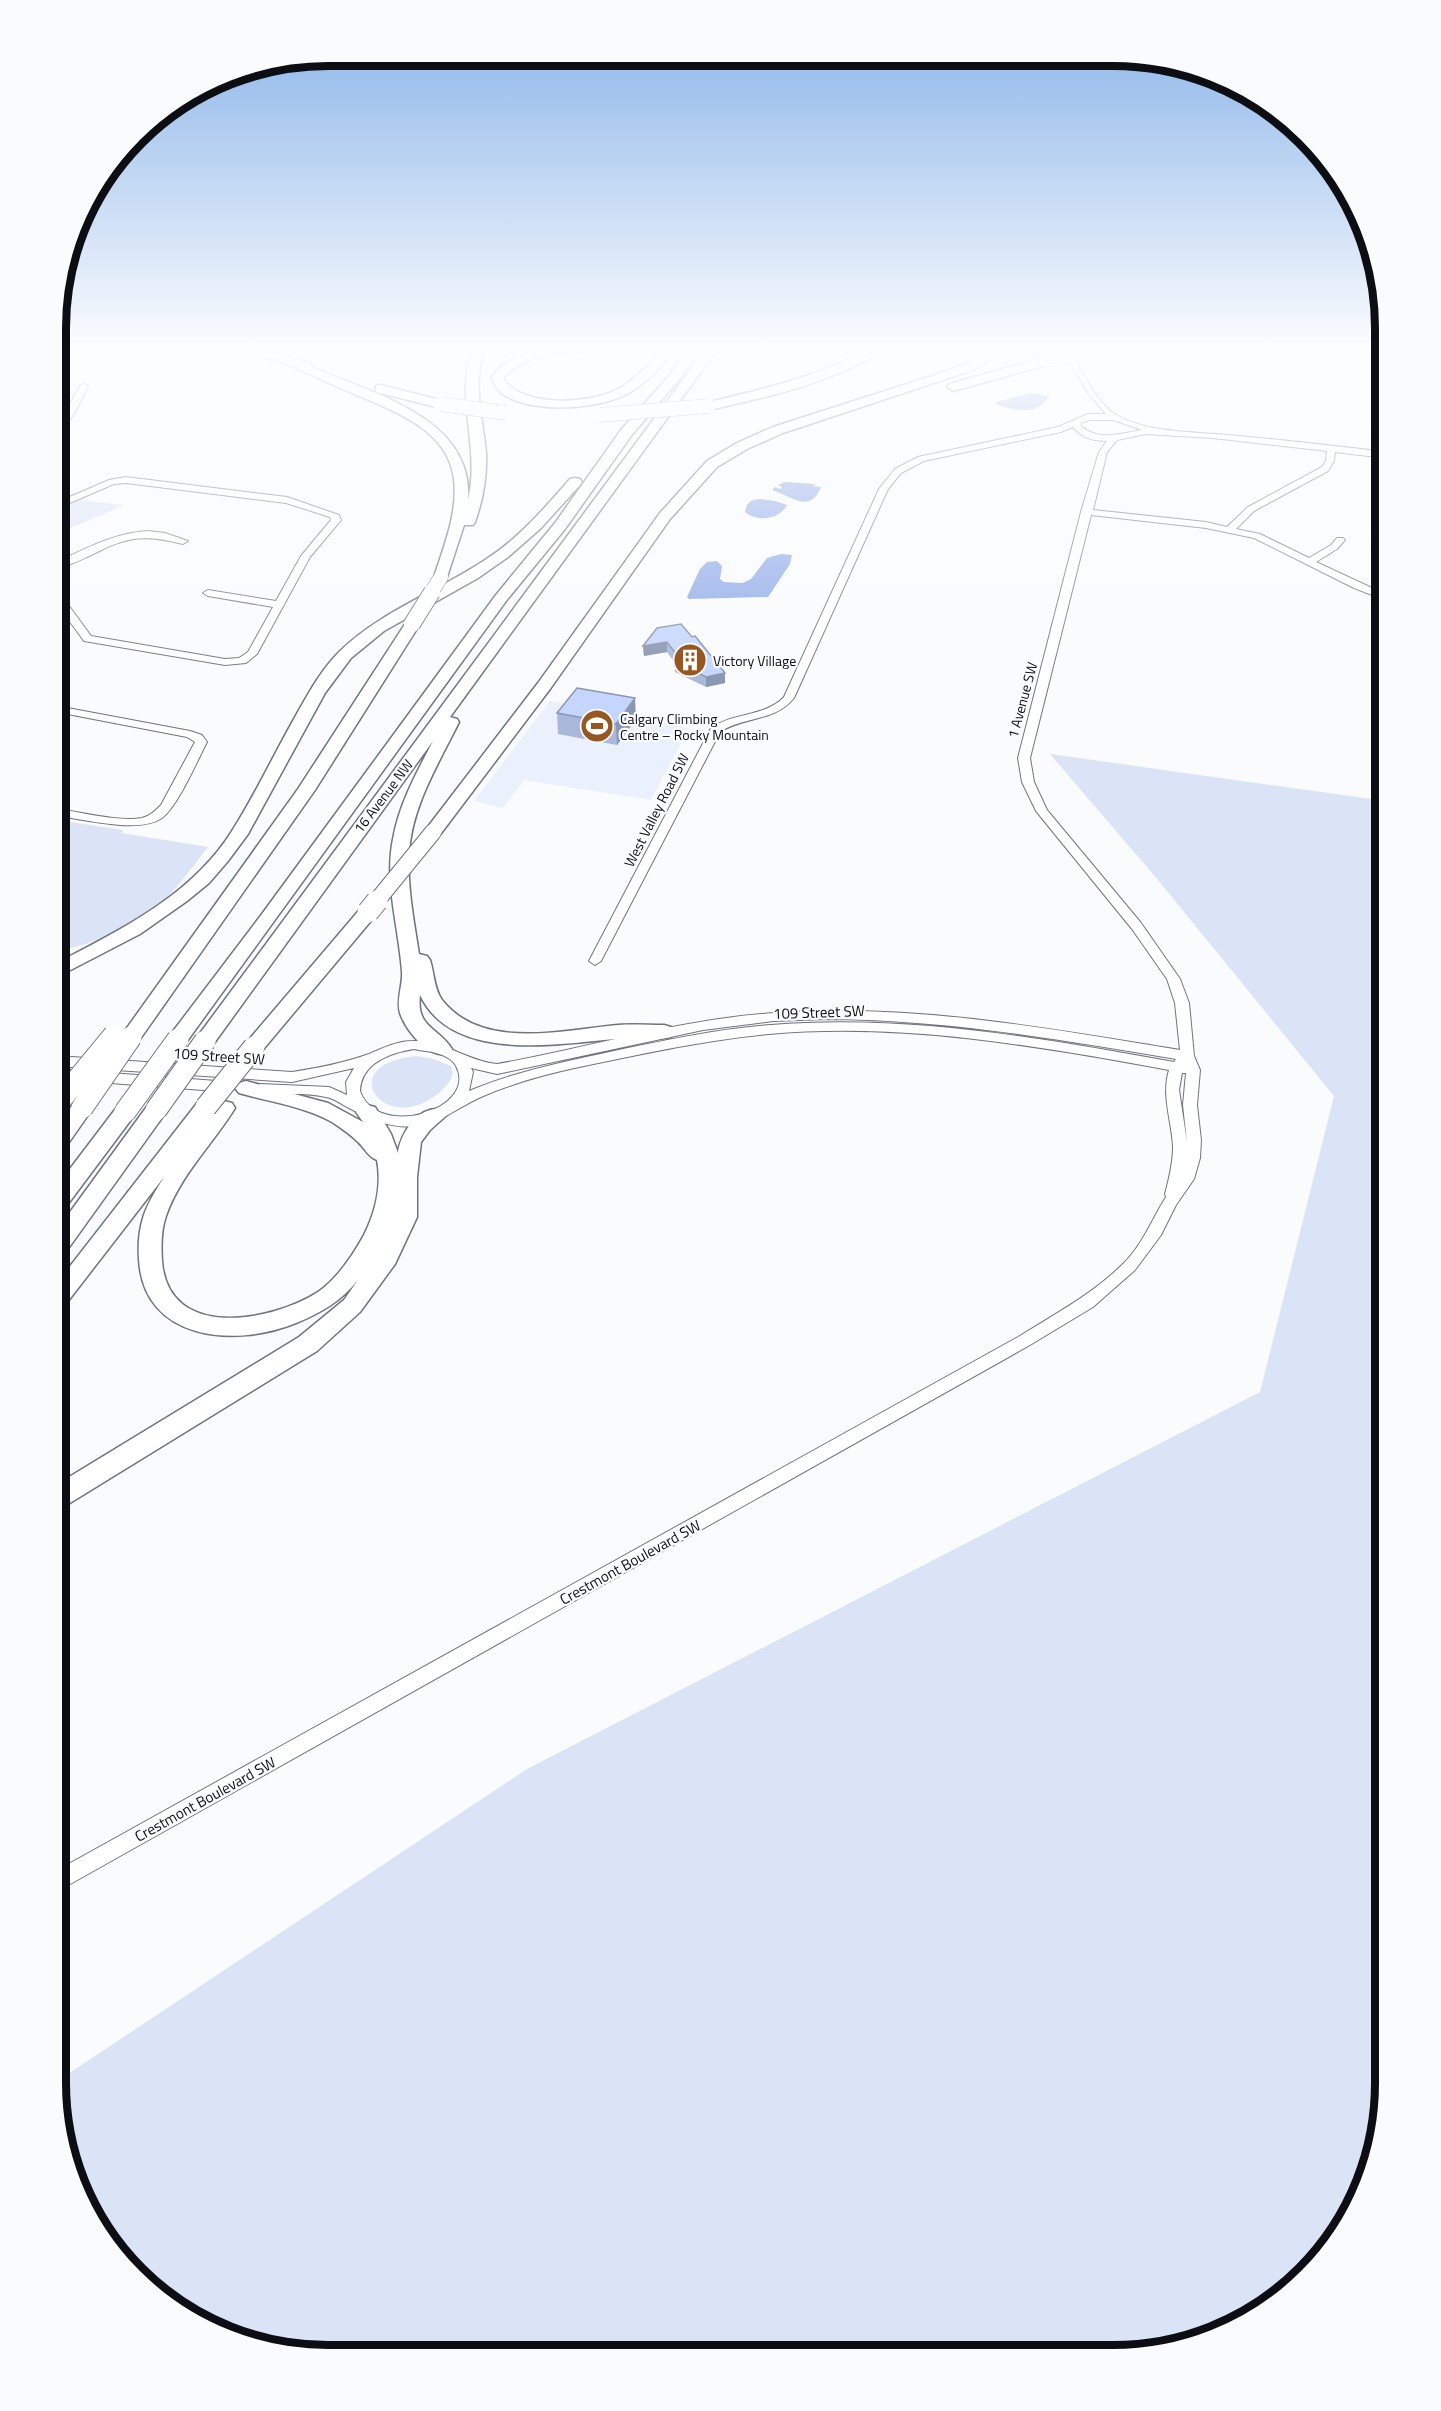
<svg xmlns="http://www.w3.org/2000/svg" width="1441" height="2411" font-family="'Titillium Web',sans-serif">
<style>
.built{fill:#eaf0fc}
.green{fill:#dbe3f6}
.water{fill:#8ea9e8}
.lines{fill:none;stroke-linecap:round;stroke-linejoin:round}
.minor-casing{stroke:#6f7480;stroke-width:2}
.highway-casing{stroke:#6f7480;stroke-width:3}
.minor{fill:#fff;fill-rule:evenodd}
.highway{fill:#fff;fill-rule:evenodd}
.highway-bridge-far2-casing{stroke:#6f7480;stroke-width:15;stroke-linecap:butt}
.highway-bridge-far1-casing{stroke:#6f7480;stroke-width:18;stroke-linecap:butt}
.highway-bridge-casing{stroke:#6f7480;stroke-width:23;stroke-linecap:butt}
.highway-bridge-far2{stroke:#fff;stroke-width:14}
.highway-bridge-far1{stroke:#fff;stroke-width:16}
.highway-bridge{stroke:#fff;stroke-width:21}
.wall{fill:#a9b8da}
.shaded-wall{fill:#8a96b2}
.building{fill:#c5d6fe;stroke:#8a96b2;stroke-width:1.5}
.labels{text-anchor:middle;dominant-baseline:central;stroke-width:4.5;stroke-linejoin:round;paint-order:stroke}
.far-poi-label{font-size:14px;fill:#0c0e13;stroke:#f9fbfd;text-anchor:start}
.far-street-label{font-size:14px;fill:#0c0e13;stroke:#f9fbfd}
.street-label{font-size:15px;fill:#0c0e13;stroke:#f9fbfd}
.rim{fill:none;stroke:#0c0e13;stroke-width:8}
</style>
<rect width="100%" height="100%" fill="#f9fbfd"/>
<!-- built -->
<path class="built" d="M550,701L612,710L689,728L651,800L524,780L503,808L474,801Z"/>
<!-- green -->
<path class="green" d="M80,500L124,505L57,534L58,509Z
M1050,754L1385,801V2101L1365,2187L1329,2249L1279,2299L1217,2335L1114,2355L293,2353L223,2335L162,2299L112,2249L76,2187L56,2082L527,1769L1260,1392L1334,1096L1158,880Z
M57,820L123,830L121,833L208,847C189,871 171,897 147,916C123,935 85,944 57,952Z
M416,1056L430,1058L451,1066C455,1076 449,1083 442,1090C388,1141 329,1065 416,1056Z"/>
<!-- water -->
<path class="water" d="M1031,393L1049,396C1037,417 1013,410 995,404L996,402Z
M785,482L816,484L812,486L821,487C810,514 793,497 772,490L775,487L780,489L782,487L778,485Z
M760,499L775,501L787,505C779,520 757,522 745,512C747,502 750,500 760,499Z
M781,554L792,555L790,564L768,597L689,599L687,597L700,569L707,562L717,561L722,566L720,579L724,582L743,583L751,579L767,558Z"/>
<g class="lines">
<defs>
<path id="minor" d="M1060,347H1068C1082,369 1093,399 1115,414C1145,434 1205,432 1240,436C1289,441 1337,446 1385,452V458L1335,452L1334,461L1328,471L1254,511L1236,529L1260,534L1309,558L1331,545L1337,538H1343L1345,540L1337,549L1316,562L1385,594V600L1354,588L1254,538L1206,528L1091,515L1030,758L1034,782L1047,810L1141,923L1180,979L1189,1003L1194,1056L1200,1070L1197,1105L1201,1140L1200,1158L1194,1179L1176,1205L1161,1235L1135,1270L1093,1307L1030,1345L56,1892V1871L1018,1337C1055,1314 1093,1294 1124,1263C1143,1244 1152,1219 1166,1197L1165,1194C1169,1179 1173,1162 1173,1147C1172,1121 1161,1096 1169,1070C1037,1046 903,1022 769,1034C705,1040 642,1054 579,1067C546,1074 513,1083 481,1097C460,1106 441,1123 417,1126C390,1129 370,1119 347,1107C340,1103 333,1098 326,1097C305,1092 281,1095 260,1094L253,1089L260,1084L329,1087L347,1095L346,1082L354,1068L292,1082L57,1066V1056L292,1072C318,1068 344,1063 369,1054C383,1048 397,1041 413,1041C444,1040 467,1061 497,1064C589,1048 680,1019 774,1013C910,1003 1045,1028 1180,1050L1175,1003L1167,979L1132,929L1036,811L1022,782L1018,758L1081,512L1099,452L1107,441C1093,441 1082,438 1073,427L1061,432L924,461L901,473L888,489L794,698C775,722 744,716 720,732L601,961L595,965L589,961L711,728C734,712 765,717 784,697L879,489L895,469L918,457L1058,427L1088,414H1106L1089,394ZM1089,420H1113L1142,430C1121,433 1099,442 1081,426V423ZM1145,434L1213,438L1327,451L1326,461L1322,467L1248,507L1227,527L1206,522L1093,510L1107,452L1117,440ZM827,1019C945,1020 1060,1039 1176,1059L1174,1062C1041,1038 907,1014 771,1025C718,1029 666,1040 614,1051C565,1062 516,1071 469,1091L473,1072L471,1068L497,1074L703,1030L773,1021ZM414,1049C422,1051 430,1051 437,1053C444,1055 453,1060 456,1066C479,1109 378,1141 360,1091C361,1063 390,1053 414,1049ZM1182,1073H1186L1183,1105L1187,1142L1179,1090Z
M84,384L88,386L74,414L61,431H58C58,420 74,398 80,386Z
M126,477L287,497L339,515L341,520L310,557L257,654L246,663L225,665L84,641L57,604V594L61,595L91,636L225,659L239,658L248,652L273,607L208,596L203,593L208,590L276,601L301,556L331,520L330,517L286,503L126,483L114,484L58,508V502L109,480Z
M148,531L165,533L188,541L183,544C118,527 113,551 57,569V562C87,548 114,533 148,531Z
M57,706L190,731L202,735L207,742C197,761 178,806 162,818C139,834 84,819 57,816V809C81,812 118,822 142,818C150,816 155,811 161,805L195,742L187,737L57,712Z
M57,1069L230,1082L237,1087L230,1092L57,1079Z"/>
<path id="highway" d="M237,347H256L310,363L312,367C372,394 474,417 468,500C481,447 453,396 474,347H486C471,383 483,417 486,453C487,477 483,500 475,522L473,525H464L446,580H436L434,577C444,546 458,512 454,479C448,427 388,409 347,391C326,382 305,371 284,363C270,358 249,357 237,347Z
M550,347H597C591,352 582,351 574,352C547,354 521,358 503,378C521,408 588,404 616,390C636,381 650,362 665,347H678C664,364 646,384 627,394C597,410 530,414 501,393C497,389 494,383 491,378C506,358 527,352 550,347Z
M689,347H701L677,382L631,436L565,529L506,601L185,1044L178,1046L171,1044L168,1039L171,1034L262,914L496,595L555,523L621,430L669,376Z
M707,347H719L450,717L457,719L459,722C439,763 411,807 409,854C407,887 414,921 419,954L427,956L430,960C434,972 434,989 442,1000C482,1051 563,1030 618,1025C633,1024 649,1025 664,1025L671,1027L674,1032L671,1037C654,1041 634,1037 616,1039C556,1044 452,1063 420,995C416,1028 438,1027 452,1049L449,1054C429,1059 406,1031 400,1013C396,1000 403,985 402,972C399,928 384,883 393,839C399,804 417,772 433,741L212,1046L205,1048L198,1046L195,1041L198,1036Z
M872,347H887C879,355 866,361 855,366C809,388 759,399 709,410L703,406L705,403C763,389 819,377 872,347Z
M997,347H1012L973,370L783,433L747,449L717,467L670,519L550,689L439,836H427L424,832L427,828L538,683L660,513L707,461L737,443L773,427L935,375L965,364Z
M1112,347L1090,354L1084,350L1087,347Z
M1050,356L1056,360L1054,363L953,391L947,387L949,384Z
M380,385L444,401L446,404L440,408L376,392V386Z
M575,478L580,479L582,482L580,485L541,528L508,557L478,578L384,631L351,658L325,693L248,834L228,861L209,883L187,901L140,934L57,977V963C122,929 192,895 232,831C255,795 273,756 294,719C307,696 320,671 339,652C381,611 437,592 485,560C518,539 544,509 570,479Z
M412,619L420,624L315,790L138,1042L131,1044L124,1042L121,1037L124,1032L298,789L407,621Z
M368,906L375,908L377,912L375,916L261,1052L254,1054L247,1052L244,1047L247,1042L361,908Z
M57,1070L101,1072L104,1077L101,1082L57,1084Z
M246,1081L328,1103L363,1122L356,1112L359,1107L367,1105L375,1107L391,1134L398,1153C400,1133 420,1103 444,1110L447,1115L430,1130L421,1142L417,1177V1217L395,1264L360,1312L317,1351L65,1506L56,1509V1485L299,1337L344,1300L358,1280C341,1301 321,1313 296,1323C235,1348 143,1341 139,1259C138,1245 139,1231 143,1218C147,1204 156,1190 164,1177L65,1305L56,1308L57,1283L198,1102L206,1100L215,1105L224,1101L232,1103L235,1108C213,1144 180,1175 166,1216C161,1230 161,1246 162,1261C168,1341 271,1322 318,1292C337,1279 353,1255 364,1235C375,1213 382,1186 377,1160C368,1157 365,1148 358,1142C350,1134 341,1128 332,1122C303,1106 270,1102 239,1093L235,1088L239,1083Z
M82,1101L90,1103L93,1108L65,1148L57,1150V1127L74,1103Z
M156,1103L164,1105L167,1110L164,1115L65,1253L57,1255V1230L148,1105Z
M125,1105L133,1107L136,1112L133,1117L65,1208L57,1210V1186L117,1107Z"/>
</defs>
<!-- minor casing -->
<use href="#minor" class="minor-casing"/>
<!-- highway casing -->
<use href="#highway" class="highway-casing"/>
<!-- minor -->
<use href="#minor" class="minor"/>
<!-- highway -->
<use href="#highway" class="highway"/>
<defs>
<path id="highway-bridge-far2" d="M1050,360L1090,350
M440,404L506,413
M600,415L709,406
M431,593L441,577"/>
<path id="highway-bridge-far1" d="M412,624L432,592
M375,903L433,832"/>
<path id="highway-bridge" d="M368,912L377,901
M58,1103L114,1035
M206,1107L254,1047
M82,1108L131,1037
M156,1110L205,1041
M125,1112L178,1039"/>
</defs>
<!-- highway-bridge-far2 casing -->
<use href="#highway-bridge-far2" class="highway-bridge-far2-casing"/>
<!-- highway-bridge-far1 casing -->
<use href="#highway-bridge-far1" class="highway-bridge-far1-casing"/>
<!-- highway-bridge casing -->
<use href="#highway-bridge" class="highway-bridge-casing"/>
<!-- highway-bridge-far2 -->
<use href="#highway-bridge-far2" class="highway-bridge-far2"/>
<!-- highway-bridge-far1 -->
<use href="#highway-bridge-far1" class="highway-bridge-far1"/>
<!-- highway-bridge -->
<use href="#highway-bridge" class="highway-bridge"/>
</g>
<!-- wall -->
<path class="wall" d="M692,637L725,673V683L706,687L675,672V663L667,652L644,656L643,646Z
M557,713L636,719L617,745L558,734Z"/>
<!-- shaded-wall -->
<path class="shaded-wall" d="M667,642V652L644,656L643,646Z
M725,673V683L706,687V677Z
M635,698L636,719L617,745L616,724Z"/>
<!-- building -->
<path class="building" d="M681,624L692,637L695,636L725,673L706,677L675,661L680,659L667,642L643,646L657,628Z
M577,688L635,698L616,724L557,713Z"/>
<!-- sky -->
<linearGradient id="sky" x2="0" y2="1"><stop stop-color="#84b0e8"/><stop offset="0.51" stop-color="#fcfdfe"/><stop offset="1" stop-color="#fcfdfe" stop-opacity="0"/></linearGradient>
<rect width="1441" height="685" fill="url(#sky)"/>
<!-- icons -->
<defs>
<symbol id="building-disc" viewBox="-11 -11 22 22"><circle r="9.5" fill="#975721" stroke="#f9fbfd"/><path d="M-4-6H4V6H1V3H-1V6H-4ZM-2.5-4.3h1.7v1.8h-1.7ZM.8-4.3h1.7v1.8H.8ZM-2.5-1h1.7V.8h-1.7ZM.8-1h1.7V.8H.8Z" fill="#fff"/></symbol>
<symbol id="stadium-disc" viewBox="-11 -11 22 22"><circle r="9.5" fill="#975721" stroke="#f9fbfd"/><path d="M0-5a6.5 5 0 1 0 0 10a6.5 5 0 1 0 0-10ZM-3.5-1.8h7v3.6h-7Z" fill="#fff"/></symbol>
</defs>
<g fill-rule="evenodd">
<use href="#building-disc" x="671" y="641" width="38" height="38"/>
<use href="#stadium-disc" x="578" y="707" width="38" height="38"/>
</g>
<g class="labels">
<!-- far-poi labels -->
<g class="far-poi-label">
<text x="713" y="660">Victory Village</text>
<text x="620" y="718">Calgary Climbing<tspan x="620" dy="16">Centre – Rocky Mountain</tspan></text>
</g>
<!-- far-street labels -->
<g class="far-street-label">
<text transform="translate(1022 700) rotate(-75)">1 Avenue SW</text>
<text transform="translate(383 796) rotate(-53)">16 Avenue NW</text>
<text transform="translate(656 810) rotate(-63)">West Valley Road SW</text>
</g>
<!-- street labels -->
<g class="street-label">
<text transform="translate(819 1012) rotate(-2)">109 Street SW</text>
<text transform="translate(219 1056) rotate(4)">109 Street SW</text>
<text transform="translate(630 1562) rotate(-29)">Crestmont Boulevard SW</text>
<text transform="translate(205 1799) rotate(-29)">Crestmont Boulevard SW</text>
</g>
</g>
<!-- crop -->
<path d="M0 0H1441V2411H0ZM328 66H1113A262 262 0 0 1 1375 328V2083A262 262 0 0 1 1113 2345H328A262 262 0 0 1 66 2083V328A262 262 0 0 1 328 66Z" fill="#f9fbfd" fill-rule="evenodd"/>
<path class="rim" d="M328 66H1113A262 262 0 0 1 1375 328V2083A262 262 0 0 1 1113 2345H328A262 262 0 0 1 66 2083V328A262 262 0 0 1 328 66Z"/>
</svg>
